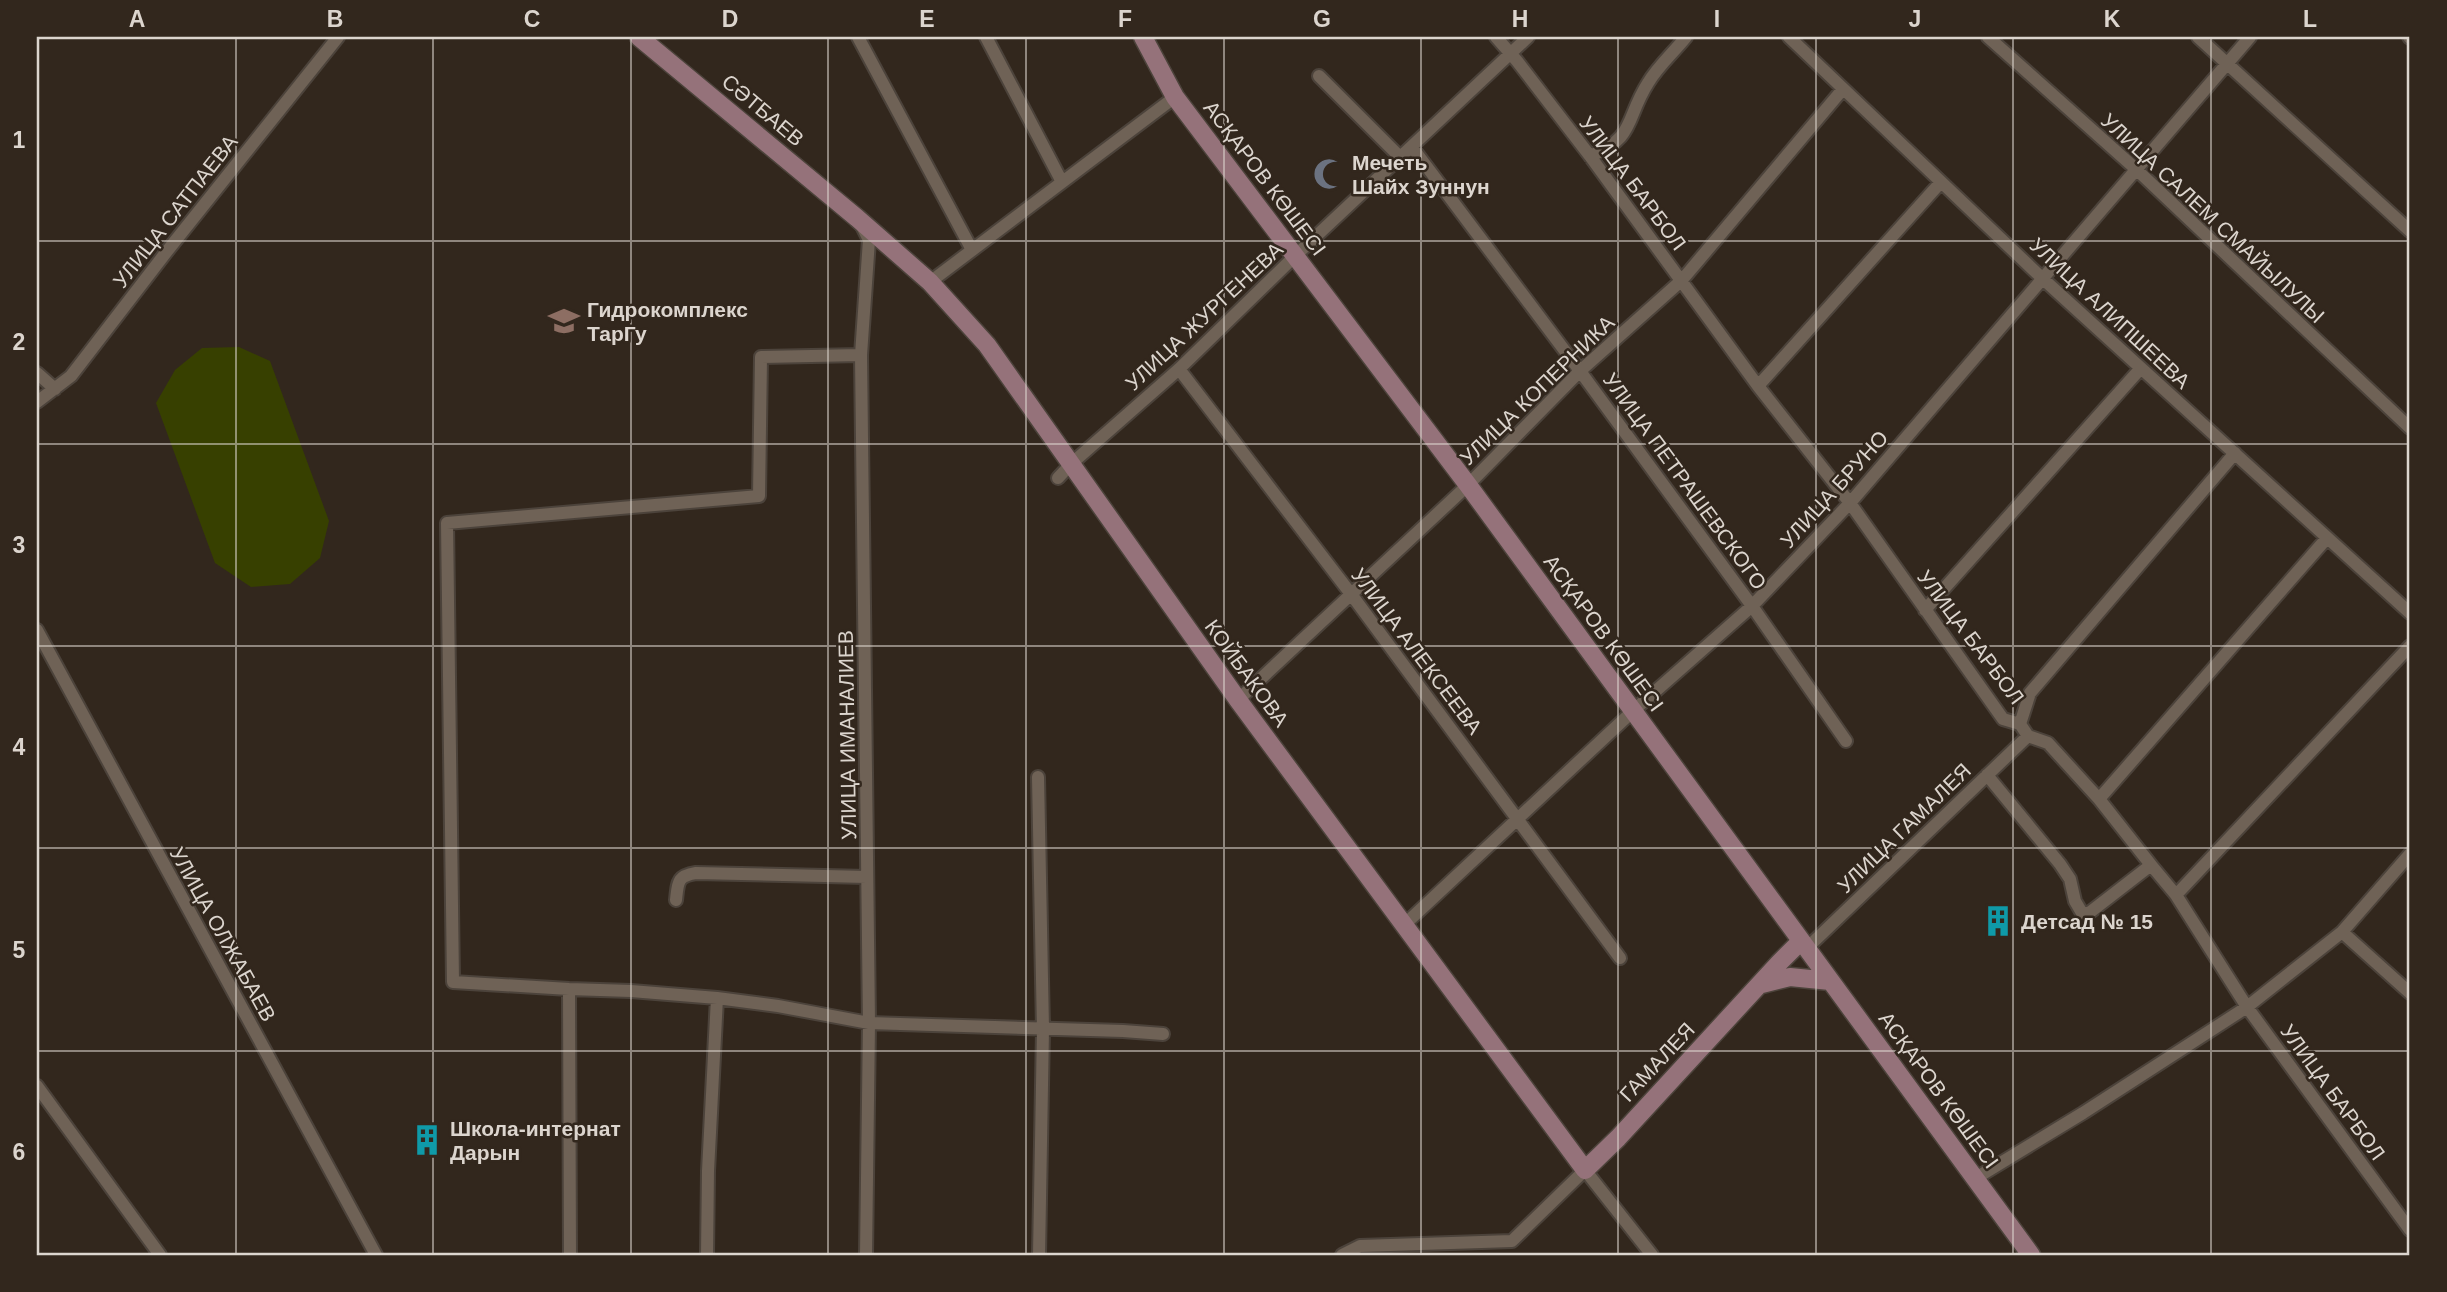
<svg xmlns="http://www.w3.org/2000/svg" width="2447" height="1292" font-family="Arial,sans-serif">
<style>
.green{fill:#374000}
.lines{fill:none;stroke-linecap:round;stroke-linejoin:round}
.street-casing{stroke:#4c433b;stroke-width:16}
.secondary-casing{stroke:#4c433b;stroke-width:21}
.street{stroke:#6f6256;stroke-width:12}
.secondary{stroke:#95727a;stroke-width:18}
.grid{fill:none;stroke:#dcd5ce;stroke-width:2;stroke-opacity:0.55}
.labels{text-anchor:middle;dominant-baseline:central;stroke-width:5;stroke-linejoin:round;paint-order:stroke}
.street-label{font-size:21px;fill:#dcd5ce;stroke:#32271d}
.poi-label{font-size:21px;font-weight:bold;fill:#dcd5ce;stroke:#32271d;text-anchor:start}
.neatline{fill:none;stroke:#dcd5ce;stroke-width:2.5}
.grid-label{font-size:23px;text-anchor:middle;font-weight:bold;fill:#dcd5ce}
</style>
<rect width="100%" height="100%" fill="#32271d"/>
<!-- green -->
<path class="green" d="M239,347L270,361L329,521L320,558L290,584L251,587L215,563L156,403L175,370L202,348Z"/>
<g class="lines">
<defs>
<path id="street" d="M858,37L972,250
M986,37L1062,182
M1496,37L1517,61L1590,156L1758,386L1850,503L2003,719L2020,724L2028,736L2048,743L2099,799L2151,865L2176,895L2247,1007L2410,1230
M1789,37L2042,278L2410,613
M1988,37L2137,170L2410,428
M2198,37L2410,231
M2409,37L2410,38
M1319,76L1401,158
M1412,147L1580,371L1752,606L1846,741
M1590,156C1636,138 1625,119 1648,83C1658,66 1674,52 1686,37
M861,224L869,240L861,355L869,1023L866,1255
M930,282L1175,97
M861,355L761,357L759,496L447,523L453,982L569,989L631,991L717,998L778,1006L869,1023L1123,1031L1163,1034
M1179,369L1351,594L1620,958
M37,373L55,389
M1758,386L1941,182
M37,402L71,376L164,255L338,37
M1058,478L1071,464L1179,369L1295,256L1528,37
M1925,610L2141,368
M37,630L376,1255
M1238,700L1468,485L1580,371L1682,280L1843,89
M2020,724L2030,693L2235,453
M1987,775L2060,864L2070,879L2075,901L2082,913H2089L2151,865
M1038,777L1043,1029L1039,1255
M2099,799L2327,538
M2176,895L2410,646
M676,900C678,882 677,876 696,873L867,877
M1404,925L1633,711L1752,606L1850,503L2250,37
M2342,932L2410,993
M1807,948L2028,736
M569,989L570,1255
M37,1086L160,1255
M1976,1178L2083,1113L2247,1007L2342,932L2410,854
M707,1255L708,1171L717,998
M1342,1255L1360,1246L1512,1241L1585,1170L1652,1255"/>
<path id="secondary" d="M639,37L857,218L930,282L987,345L1238,700L1585,1170L1618,1138L1779,963L1801,941
M1143,37L1175,97L1468,485L2031,1255
M1762,984L1790,977L1830,981"/>
</defs>
<!-- street casing -->
<use href="#street" class="street-casing"/>
<!-- secondary casing -->
<use href="#secondary" class="secondary-casing"/>
<!-- street -->
<use href="#street" class="street"/>
<!-- secondary -->
<use href="#secondary" class="secondary"/>
</g>
<!-- grid -->
<path class="grid" d="M236,37V1255M433,37V1255M631,37V1255M828,37V1255M1026,37V1255M1224,37V1255M1421,37V1255M1618,37V1255M1816,37V1255M2013,37V1255M2211,37V1255M37,241H2410M37,444H2410M37,646H2410M37,848H2410M37,1051H2410"/>
<!-- icons -->
<defs>
<symbol id="mosque-bare" viewBox="-9 -9 18 18"><path d="M3.5-4.9A6 6 0 1 0 3.5 4.9A5 5 0 1 1 3.5-4.9Z" fill="#6b7280" stroke="#32271d" stroke-width="2.5" paint-order="stroke"/></symbol>
<symbol id="university-bare" viewBox="-9 -9 18 18"><path d="M0-5L7-2L0 1L-7-2ZM-4 1L0 2.5L4 1V4Q0 6-4 4Z" fill="#8d6e63" stroke="#32271d" stroke-width="2.5" paint-order="stroke"/></symbol>
<symbol id="building-bare" viewBox="-9 -9 18 18"><path d="M-4-6H4V6H1V3H-1V6H-4ZM-2.5-4.3h1.7v1.8h-1.7ZM.8-4.3h1.7v1.8H.8ZM-2.5-1h1.7V.8h-1.7ZM.8-1h1.7V.8H.8Z" fill="#0f9aa8" stroke="#32271d" stroke-width="2.5" paint-order="stroke"/></symbol>
</defs>
<g fill-rule="evenodd">
<use href="#mosque-bare" x="1307" y="152" width="44" height="44"/>
<use href="#university-bare" x="542" y="299" width="44" height="44"/>
<use href="#building-bare" x="1976" y="899" width="44" height="44"/>
<use href="#building-bare" x="405" y="1118" width="44" height="44"/>
</g>
<g class="labels">
<!-- street labels -->
<g class="street-label">
<text transform="translate(763 110) rotate(40)">СӘТБАЕВ</text>
<text transform="translate(1265 178) rotate(53)">АСҚАРОВ КӨШЕСІ</text>
<text transform="translate(1633 183) rotate(53)">УЛИЦА БАРБОЛ</text>
<text transform="translate(175 211) rotate(-52)">УЛИЦА САТПАЕВА</text>
<text transform="translate(2213 218) rotate(43)">УЛИЦА САЛЕМ СМАЙЫЛУЛЫ</text>
<text transform="translate(2110 313) rotate(43)">УЛИЦА АЛИПШЕЕВА</text>
<text transform="translate(1204 316) rotate(-43)">УЛИЦА ЖУРГЕНЕВА</text>
<text transform="translate(1537 390) rotate(-44)">УЛИЦА КОПЕРНИКА</text>
<text transform="translate(1685 481) rotate(54)">УЛИЦА ПЕТРАШЕВСКОГО</text>
<text transform="translate(1834 489) rotate(-48)">УЛИЦА БРУНО</text>
<text transform="translate(1604 633) rotate(54)">АСҚАРОВ КӨШЕСІ</text>
<text transform="translate(1971 637) rotate(53)">УЛИЦА БАРБОЛ</text>
<text transform="translate(1417 651) rotate(53)">УЛИЦА АЛЕКСЕЕВА</text>
<text transform="translate(1247 673) rotate(54)">КОЙБАКОВА</text>
<text transform="translate(847 735) rotate(-91)">УЛИЦА ИМАНАЛИЕВ</text>
<text transform="translate(1904 828) rotate(-44)">УЛИЦА ГАМАЛЕЯ</text>
<text transform="translate(223 934) rotate(61)">УЛИЦА ОЛЖАБАЕВ</text>
<text transform="translate(1657 1062) rotate(-47)">ГАМАЛЕЯ</text>
<text transform="translate(1939 1090) rotate(54)">АСҚАРОВ КӨШЕСІ</text>
<text transform="translate(2333 1092) rotate(54)">УЛИЦА БАРБОЛ</text>
</g>
<!-- poi labels -->
<g class="poi-label">
<text x="1352" y="162">Мечеть<tspan x="1352" dy="24">Шайх Зуннун</tspan></text>
<text x="587" y="309">Гидрокомплекс<tspan x="587" dy="24">ТарГу</tspan></text>
<text x="2021" y="921">Детсад № 15</text>
<text x="450" y="1128">Школа-интернат<tspan x="450" dy="24">Дарын</tspan></text>
</g>
</g>
<!-- border -->
<rect width="2447" height="1292" fill="none" stroke="#32271d" stroke-width="77"/>
<rect x="38" y="38" width="2370" height="1216" class="neatline"/>
<g class="grid-label">
<text x="137" y="27">A</text>
<text x="335" y="27">B</text>
<text x="532" y="27">C</text>
<text x="730" y="27">D</text>
<text x="927" y="27">E</text>
<text x="1125" y="27">F</text>
<text x="1322" y="27">G</text>
<text x="1520" y="27">H</text>
<text x="1717" y="27">I</text>
<text x="1915" y="27">J</text>
<text x="2112" y="27">K</text>
<text x="2310" y="27">L</text>
<text x="19" y="148">1</text>
<text x="19" y="350">2</text>
<text x="19" y="553">3</text>
<text x="19" y="755">4</text>
<text x="19" y="958">5</text>
<text x="19" y="1160">6</text>
</g>
</svg>
